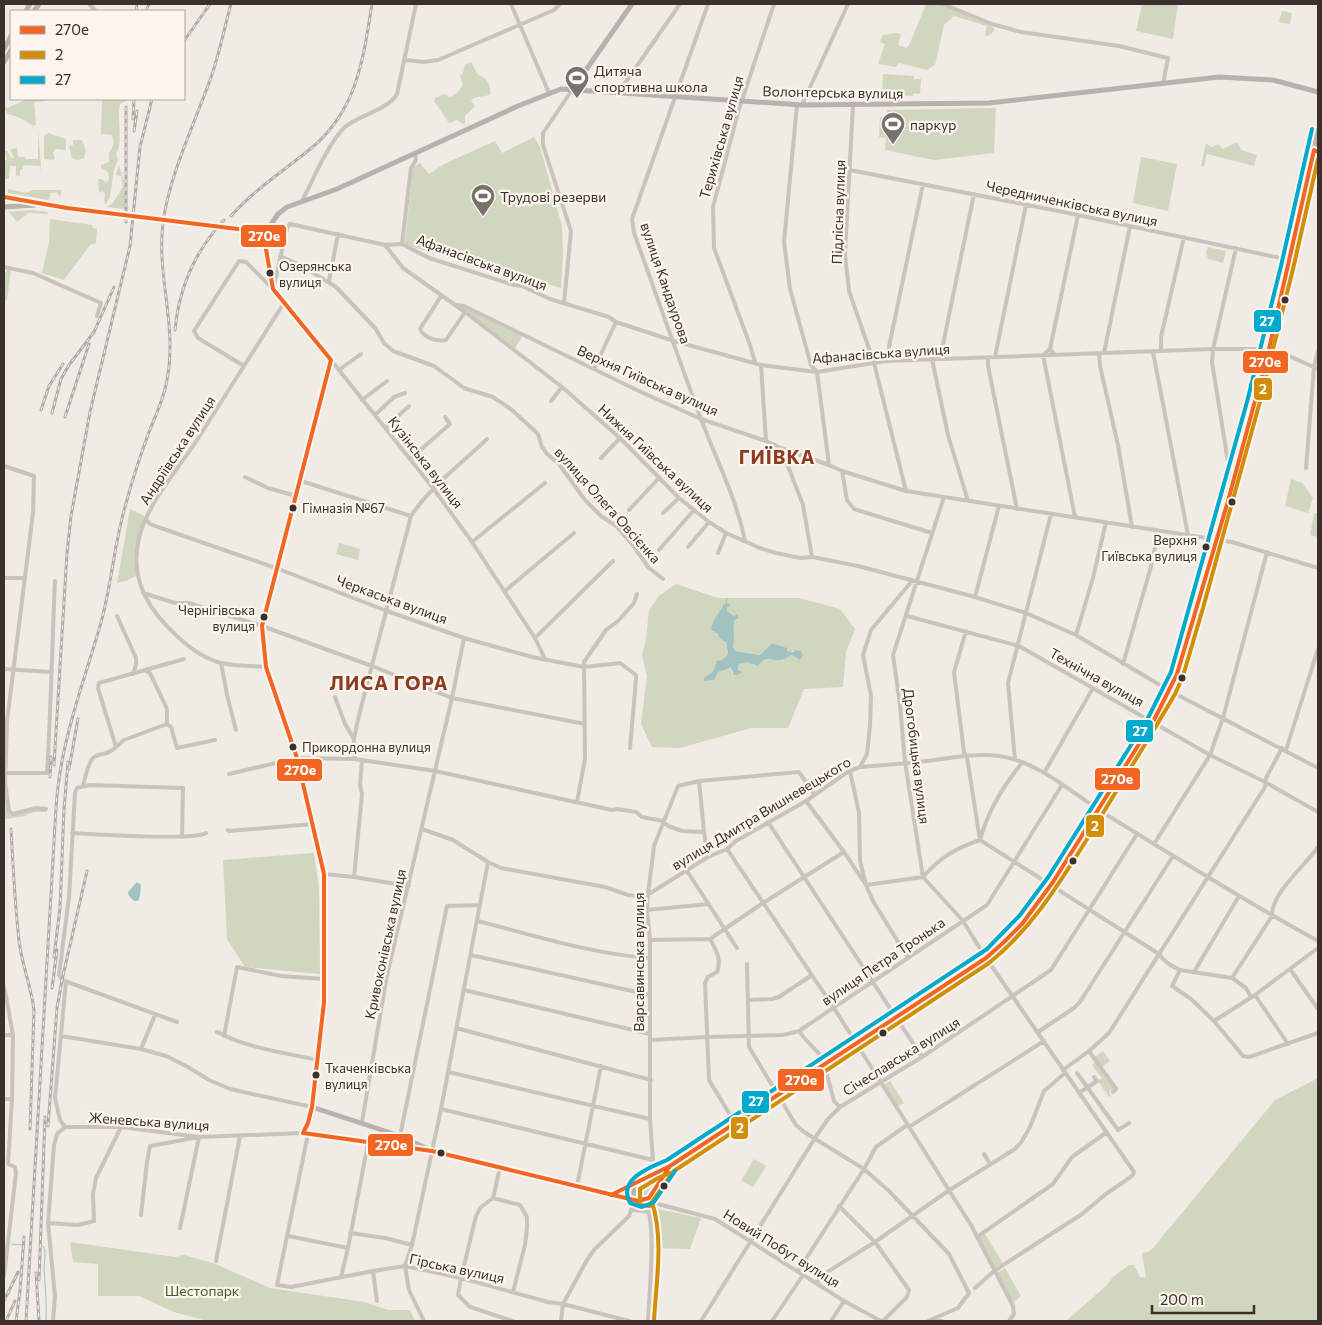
<svg xmlns="http://www.w3.org/2000/svg" width="1322" height="1325" font-family="Commissioner,sans-serif">
<style>
.green{fill:#d1d6bf;fill-rule:evenodd}
.water{fill:#a1c2c1}
.lines{fill:none;stroke-linecap:round;stroke-linejoin:round}
.stream{stroke:#a1c2c1;stroke-width:1}
.minor{stroke:#c9c3be;stroke-width:4}
.major{stroke:#b8b1ad;stroke-width:5}
.rail-casing{stroke:#b1aca8;stroke-width:3}
.rail{stroke:#fbf5ee;stroke-width:1;stroke-dasharray:4;stroke-linecap:butt}
.bus-1-casing{stroke:#fbf5ee;stroke-width:8}
.bus-2-casing{stroke:#fbf5ee;stroke-width:8}
.bus-3-casing{stroke:#fbf5ee;stroke-width:8}
.bus-1{stroke:#f26522;stroke-width:4}
.bus-2{stroke:#d18e09;stroke-width:4}
.bus-3{stroke:#00a9ce;stroke-width:4}
.bus-dot{fill:#3b302b;stroke:#fbf5ee;stroke-width:2}
.labels{text-anchor:middle;dominant-baseline:central;stroke-width:4.5;stroke-linejoin:round;paint-order:stroke}
.bus-label{font-size:13px;fill:#3b302b;stroke:#fbf5ee;text-anchor:start}
.poi-label{font-size:14px;fill:#3b302b;stroke:#fbf5ee;text-anchor:start}
.street-label{font-size:14px;fill:#3b302b;stroke:#fbf5ee}
.park-label{font-size:14px;fill:#4a5a2e;stroke:#fbf5ee}
.district-label{font-size:19px;font-weight:bold;letter-spacing:1px;fill:#8c3b22;stroke:#fbf5ee}
.line-badge{stroke:#fbf5ee;stroke-width:2}
.badge-label{font-size:14px;text-anchor:middle;font-weight:bold;fill:#fff}
</style>
<rect width="100%" height="100%" fill="#f0ebe5"/>
<!-- green -->
<path class="green" d="M926,4H941L992,26L995,30L988,36L985,35L987,26L954,16L944,25L935,65L927,70L899,63L896,67L878,64L885,44L880,42L883,35L896,33L901,34L898,45L907,48L910,43Z
M1142,4H1178L1173,39L1136,31Z
M1282,11L1292,13L1290,24L1279,22Z
M471,62L478,75C488,78 491,85 490,95L473,98L471,101L475,106L465,116V123L463,124L457,120L449,123L434,101L435,98L444,94L450,97L457,93L463,85L460,76L463,73L465,65Z
M883,74L914,76V79H921L920,94L914,93L913,96L882,94Z
M28,99H46L45,101L34,102L36,125L34,126L18,117L8,114L4,108V105L7,108Z
M99,99H127L126,101L120,104C116,120 124,140 116,154L118,160L114,169L110,197L106,204L104,201L105,193L102,191L99,193L98,179H102L105,182L108,181L109,178L108,172L101,168V165L109,162V153C114,146 114,144 112,135L101,134L102,99Z
M996,108L994,153L934,160L885,150L886,138L879,137L880,117H887V110Z
M38,131L41,164L40,172V166L23,165L22,170H20V176L16,175V166H10L9,179H4V161L7,160L5,151H7L11,158H14L10,149L17,148L18,157H25V159H38Z
M48,133L66,139V150L55,149L53,153L55,158L53,160L44,159V136Z
M534,137L540,147L562,226L563,254L561,288L490,267L489,269L406,245L405,242L413,167L420,163L429,174L444,164L495,141L502,153Z
M73,140H82L86,151L84,158L78,160L72,158L69,146L73,145Z
M1237,142L1241,150L1257,155L1254,166L1207,154L1204,167L1201,166L1206,143L1211,147L1218,144L1223,149Z
M1141,157L1177,164L1168,211L1133,203Z
M119,165L124,182L125,209L106,207L112,204L123,187L121,176L116,175Z
M8,189L26,193L32,190H62L60,197L57,192L50,193V198L48,200L8,193Z
M32,210L48,212L47,214L28,213L17,222L10,213L5,212Z
M50,219L92,225L93,228L97,229L96,243L90,245L64,280L42,273L49,242Z
M1208,247L1226,251L1223,263L1208,259L1206,252Z
M1282,260H1283L1284,263L1278,286L1276,287V280Z
M8,269L11,270L7,300L4,301V275Z
M464,308L523,335L515,348L463,309Z
M1291,479L1302,483L1313,498L1308,513L1285,506Z
M130,509L143,515L146,519L138,544V575L126,581L117,583Z
M1314,513L1318,514V537L1310,535Z
M339,543L360,549L358,560L336,554Z
M676,584L718,598H799L840,609L855,629L846,652L843,687L804,689L788,728H751L680,748L652,747L641,724L647,676L642,655L646,639L649,610L659,596ZM728,603L730,604L727,608V611L734,616L737,614L739,618L734,621C733,630 735,641 733,646L735,651L760,655L772,643L787,648V651H801L803,655L800,660L792,655C789,656 785,660 782,660C771,662 768,653 758,666L746,662L742,664L739,663L738,670L742,672L738,675L732,673V666L725,670L718,672L713,680L705,681L704,678L713,673L717,662L722,660L728,654L726,642L720,639L718,634L711,630C712,619 719,614 724,604Z
M4,778L9,812L13,815L36,809L47,810V812H35L27,814V816L4,819Z
M314,853L319,888L320,974L245,967L227,939L223,860Z
M1103,1051L1110,1061L1102,1067L1095,1057Z
M1095,1063L1113,1088L1109,1092L1111,1096L1109,1097L1098,1081L1102,1078L1092,1065Z
M1318,1078V1321H1066L1107,1285L1113,1277L1129,1265H1134L1140,1277L1146,1278L1142,1253L1148,1252L1153,1248L1275,1100Z
M890,1081L904,1103L897,1107L883,1085Z
M754,1159L766,1166L753,1187L741,1181Z
M647,1182L652,1184L650,1192L643,1198H637L635,1191Z
M658,1209L701,1218L690,1249L654,1248Z
M985,1234L1003,1263L994,1268L979,1237Z
M70,1242L175,1257L184,1255L213,1263L270,1288L364,1302L388,1310H410L415,1321H207L174,1312L139,1296H98V1264L73,1262Z
M1005,1268L1021,1296L1013,1303L997,1273Z"/>
<!-- water -->
<path class="water" d="M728,603L731,604L727,608V611L734,616L737,614L739,618L734,621C733,630 735,642 733,646L735,651L760,655L772,643L787,648V651L793,652L796,650L801,651L803,655L800,660L792,655C789,656 785,660 781,660C770,662 768,653 758,666L746,662L742,664L739,663L738,670L742,672L738,675H734L731,667L725,670L718,672L714,680L704,681V678L713,672L717,661L722,660L728,654L726,642L720,639L718,634L711,630C712,619 719,614 724,604Z
M137,882L141,885L140,896L138,901H134L129,896L128,892Z"/>
<g class="lines">
<!-- stream -->
<path class="stream" d="M726,606L727,599
M12,1244L23,1245
M43,1246C47,1252 44,1261 44,1269C45,1286 47,1303 46,1321"/>
<!-- minor -->
<path class="minor" d="M89,4L96,11
M511,4L549,93
M708,4L632,219L634,233C656,294 678,357 701,419C716,459 736,498 745,540
M943,4L992,24L1021,32L1119,46L1168,58L1163,84
M405,60L424,62L438,60L554,10L560,4
M618,93L680,4
M797,105L784,242L790,289L811,365L817,372L829,465
M802,105L848,4
M853,105L845,254L849,291L874,363L906,491
M850,170L1078,215L1290,260
M302,201C313,180 328,143 345,127C359,115 388,110 397,94L416,4
M402,244L411,168L416,160L415,154
M385,245L402,244L429,258L514,285L522,286L550,299L609,317L616,322L674,341L761,365L817,372L886,361L1213,349H1269L1278,351L1318,369
M280,256L302,266L336,287L375,328L384,343L393,351L434,366L464,388L493,397L512,410L538,434L542,447L547,454L559,464L585,500L601,516L616,526L632,544L649,568L663,579
M4,267L33,273L101,303L97,316
M329,281L338,234
M274,286L287,228L290,224L385,245L403,268L465,312L562,387L620,438L679,498L709,522L726,533L760,548L776,553L800,558L812,557L858,566L975,597L1026,613L1076,635L1170,691L1318,768
M441,296L420,329C424,338 437,342 446,340L465,312
M564,303L571,231L543,145V133L572,90
M457,305L464,306L641,392L701,419L766,441L781,448L829,465L842,471L906,491L1232,542L1318,568
M1050,349L1043,355L1075,517
M1161,351V337L1184,237
M1153,352L1188,535
M1099,353L1100,366L1118,445L1132,527
M1104,353L1130,226
M1055,355L1050,349L1078,215
M988,357V366L1017,509
M995,357L1026,205
M932,359L948,435L968,501
M940,359L974,194
M331,360L433,488L472,542L535,638L545,659
M886,361L923,184
M755,362L750,345L714,248L713,207L739,109L774,4
M761,365L766,441
M244,366L198,338L194,331L239,261L246,262L273,289
M594,369L616,322
M339,370L361,354
M362,400L387,381
M551,401L562,387
M375,415L394,397L405,393
M386,427L409,406
M781,448L803,505L812,557
M601,458L620,438
M410,459L450,424L445,417
M4,466L34,476L33,513L7,721L5,782L9,811L13,814L36,808L46,809
M1306,468L1314,367L1318,351
M842,471L847,500L854,509L932,533
M245,477L268,488L296,496
M301,481L411,516
M1231,481L1212,362L1213,349L1236,248
M944,497L893,655L900,705L905,762L923,877L963,921L986,958L1134,1172L1132,1176L1106,1194L1082,1214L994,1271L975,1288
M629,510L659,478
M663,513L679,498
M146,519L150,524L158,527L276,568L387,611L464,638L532,657L584,667L620,663L636,675V679L630,748
M472,542L545,483
M688,547L709,522
M659,550L694,510
M718,553L726,533
M4,578H25
M505,591L574,533
M143,593L175,603H189L262,626L372,666L452,698L585,724
M975,597L999,506
M117,616L136,658V665L133,674
M907,616L1019,646L1210,755L1265,782L1318,812
M966,631L954,672L964,752L967,757L980,840L1159,954C1164,962 1172,966 1180,970L1232,978L1246,988L1251,997
M1076,635L1093,578L1106,522
M535,638L613,561
M221,663L227,695L236,730
M1123,664L1152,563L1158,531
M266,667C251,666 235,666 221,663C205,659 190,648 179,638C149,611 129,580 139,538C148,502 177,471 197,440C226,395 255,348 284,303
M4,669L51,672
M146,671L150,673L167,709V724L171,727L177,748L215,740
M335,697L345,724L354,739
M116,747L124,740L167,724
M1286,750L1318,649
M355,759L354,739L359,715L411,516C431,486 461,464 487,439
M1015,760L1008,683L1051,514
M848,762L859,813L860,861L866,885L923,877C939,858 956,848 980,840C988,811 1003,786 1022,763
M860,767L867,754L870,726L871,696L863,655L871,630L912,581
M6,773H47C51,709 52,645 55,581
M1044,773L1093,688
M229,774L297,758L355,759L435,771L612,810L617,809L636,812L642,817L663,821L668,826L682,831L704,832
M699,781L704,832L708,857
M83,785C86,777 87,763 94,757C100,752 106,757 116,747L98,688L99,683L184,659
M806,801L844,852L866,885L873,901L908,958
M577,802L585,759L584,662L606,630L618,621L634,603L637,594
M768,822L922,1057
M422,829L453,840L488,862L501,868L605,887L628,895L644,897L708,857L727,849L736,841L806,801L849,771L860,767C882,765 905,764 927,761C951,758 975,753 999,756C1039,761 1074,795 1107,815C1177,858 1246,902 1318,941
M228,830L229,831L313,824
M72,833C93,834 194,841 206,833
M1154,844L1210,755L1223,718L1267,552
M727,849L834,1008L971,1225L1013,1306L1014,1314L1009,1321
M687,871L737,948
M324,874L354,877L409,886
M354,877L362,794L360,785L362,760
M647,910L709,904
M477,921C534,935 591,954 650,958
M710,939C716,950 722,959 717,972L708,977L705,983L709,1080L735,1123
M650,940L710,939L763,903L844,852
M471,955L650,995
M747,964L749,1047L796,1125L804,1132L864,1169L889,1191L949,1254L969,1293L958,1308L928,1321
M1290,969L1318,1009
M1180,970L1172,986L1191,999L1214,1021L1243,1056L1249,1057L1318,1033
M1194,972L1239,896
M1232,978L1272,916C1271,893 1305,866 1318,847
M4,986L13,1035L12,1099L8,1164L15,1167L16,1173L4,1276
M464,990L650,1034
M1255,995L1288,1044
M748,1000L772,999L779,997L812,975
M1214,1021L1255,995L1318,948
M177,1022L62,980L59,975L69,897L75,793L77,788L90,785L183,788L182,837
M456,1028L651,1080
M799,1031C807,1043 818,1051 827,1063
M217,1032C247,1048 285,1053 318,1060
M1038,1032L1074,1008L1080,1002L1173,856
M4,1035H13
M61,1036L141,1049L166,1056L188,1067L209,1080L230,1089L312,1107L308,1123L303,1133
M224,1036L237,967L281,976L324,979
M650,1040L707,1037L783,1035L799,1031L987,905L1062,785
M141,1049L155,1015
M1089,1051L1116,1089L1113,1092
M1063,1070L1089,1051L1109,1033L1265,787L1266,778L1282,748
M828,1071L827,1075L834,1101L840,1107
M448,1072L650,1119
M1077,1073L1118,1130L1129,1123
M1079,1093L1097,1081L1094,1077
M4,1099H12
M441,1109L653,1160
M362,1122L387,975L452,698L464,638
M65,1127H121L199,1137L303,1133L428,1151
M65,1127L60,1120L55,1098L66,981
M909,1127L1044,1041
M308,1134L277,1285L291,1287L373,1271L405,1266L461,1278L548,1302L563,1304L629,1321
M400,1136L447,906L480,905
M984,1154L990,1164
M655,1172L653,1160L650,1119V940L647,910L648,894L654,846L678,786L699,781L799,772L815,795
M577,1186L601,1066
M493,1198L500,1168
M649,1198L658,1204L715,1219L844,1301L881,1321
M645,1200C657,1225 649,1292 648,1321
M839,1206L875,1242L909,1290L907,1297L883,1321
M633,1210L649,1212
M141,1215L147,1162L150,1146L199,1137L180,1228
M48,1223L78,1225L94,1221L93,1194L96,1178L121,1127
M350,1233L385,1238L412,1245
M288,1236L348,1248
M977,1237L1053,1184L1072,1157L1107,1132
M216,1261L240,1136
M373,1271L377,1301
M798,1271L864,1169L876,1147L907,1125
M341,1277L348,1248L368,1143
M817,1283L821,1276L875,1242L948,1191L1015,1149L1022,1141L1030,1127L1044,1091L1065,1073
M933,1320L942,1321
M53,1321L55,1296L48,1223L54,1145L57,1134L65,1127
M424,1321L409,1290L405,1266L412,1245L441,1109L488,862
M513,1321L470,1307L458,1295L461,1278L476,1216L481,1207L493,1198L520,1205L527,1217V1228L525,1245L513,1292
M561,1321L563,1304L587,1260L594,1250L629,1216L635,1199
M701,1321L815,1138L828,1119L840,1107L922,1057L1051,970L1137,834
M772,1321L803,1275
M831,1321L844,1301"/>
<!-- major -->
<path class="major" d="M26,11L30,4
M34,11L39,4
M4,49L11,36
M4,62L11,50
M572,90L632,4
M4,197L67,208L263,232L268,229L278,214L287,207L337,189L518,106L561,89L802,105L989,103L1219,77L1273,80L1318,92
M4,207L35,205
M263,232L273,289L331,360L262,626L266,667L297,758L324,874V1002L312,1107L400,1136L432,1151L638,1201L649,1198L670,1166
M635,1185L633,1195L635,1199
M611,1195C632,1188 649,1174 670,1166L986,958C1037,920 1074,847 1108,793C1132,754 1159,716 1177,674C1230,494 1280,314 1318,130"/>
<defs>
<path id="rail" d="M136,11L137,4
M146,11L149,4
M184,41L210,4
M126,107V222
M133,119L134,99
M134,131L137,111
M231,216C254,190 282,172 309,150C357,112 363,60 372,4
M175,330C179,288 195,251 224,220
M41,410L49,386L63,364
M52,413L61,379L69,365L94,332L114,287
M65,417L89,344
M54,765L67,553L71,516L90,412L130,246L140,147L152,99
M69,769L78,719
M50,777L51,757
M11,829C13,867 15,904 19,941C22,965 31,986 34,1010L30,1129
M54,957L60,908L64,809L68,762
M52,988L57,950
M48,1126L57,1008L62,980L87,871
M36,1273L39,1321
M39,1280L45,1117
M4,1301L18,1272
M6,1321L15,1301
M16,1321L20,1291L24,1237
M26,1321L56,808C60,743 82,688 100,626C112,585 114,541 127,500C133,477 141,454 149,432C155,418 161,404 165,389C180,330 156,280 163,223C169,176 194,125 210,80C219,56 224,29 231,4"/>
</defs>
<!-- rail casing -->
<use href="#rail" class="rail-casing"/>
<!-- rail -->
<use href="#rail" class="rail"/>
<defs>
<path id="bus-1" d="M4,197L67,208L263,232L273,289L331,360L262,626L266,667L297,758L324,874V1002L312,1107L308,1123L303,1133L432,1151L638,1201L649,1198L670,1166
M611,1195L670,1166L986,958L1004,942L1022,924L1053,882L1154,720L1177,674L1228,501L1269,349L1314,150L1318,152"/>
<path id="bus-2" d="M650,1206L640,1205V1189L658,1178L670,1173
M654,1321C656,1283 664,1239 652,1202L674,1171L989,963C1035,926 1063,877 1094,828C1121,783 1149,739 1175,694L1183,676L1203,608L1259,405L1293,269L1318,159"/>
<path id="bus-3" d="M675,1171L654,1202L642,1207L630,1203C617,1179 650,1167 667,1160L987,949L1020,915L1049,876L1148,718L1171,672L1247,402L1281,266L1312,129"/>
</defs>
<!-- bus-1 casing -->
<use href="#bus-1" class="bus-1-casing"/>
<!-- bus-2 casing -->
<use href="#bus-2" class="bus-2-casing"/>
<!-- bus-3 casing -->
<use href="#bus-3" class="bus-3-casing"/>
<!-- bus-1 -->
<use href="#bus-1" class="bus-1"/>
<!-- bus-2 -->
<use href="#bus-2" class="bus-2"/>
<!-- bus-3 -->
<use href="#bus-3" class="bus-3"/>
</g>
<!-- icons -->
<defs>
<symbol id="stadium-pin" viewBox="-11 -11 22 30"><path d="M0 17L-7.5 6A9.5 9.5 0 1 1 7.5 6Z" fill="#7a716c" stroke="#fbf5ee"/><path d="M0-5a6.5 5 0 1 0 0 10a6.5 5 0 1 0 0-10ZM-3.5-1.8h7v3.6h-7Z" fill="#fff"/></symbol>
</defs>
<g fill-rule="evenodd">
<use href="#stadium-pin" x="563" y="64" width="28" height="38"/>
<use href="#stadium-pin" x="879" y="110" width="28" height="38"/>
<use href="#stadium-pin" x="469" y="182" width="28" height="38"/>
</g>
<!-- markers -->
<g class="bus-dot">
<circle cx="270" cy="273" r="4.5"/>
<circle cx="1285" cy="300" r="4.5"/>
<circle cx="1232" cy="502" r="4.5"/>
<circle cx="293" cy="508" r="4.5"/>
<circle cx="1206" cy="547" r="4.5"/>
<circle cx="264" cy="617" r="4.5"/>
<circle cx="1182" cy="678" r="4.5"/>
<circle cx="293" cy="747" r="4.5"/>
<circle cx="1073" cy="861" r="4.5"/>
<circle cx="883" cy="1033" r="4.5"/>
<circle cx="316" cy="1075" r="4.5"/>
<circle cx="441" cy="1153" r="4.5"/>
<circle cx="664" cy="1186" r="4.5"/>
</g>
<g class="labels">
<!-- bus labels -->
<g class="bus-label">
<text x="279" y="266">Озерянська<tspan x="279" dy="16">вулиця</tspan></text>
<text x="302" y="508">Гімназія №67</text>
<text x="1197" y="540" text-anchor="end">Верхня<tspan x="1197" dy="16">Гиївська вулиця</tspan></text>
<text x="255" y="610" text-anchor="end">Чернігівська<tspan x="255" dy="16">вулиця</tspan></text>
<text x="302" y="747">Прикордонна вулиця</text>
<text x="325" y="1068">Ткаченківська<tspan x="325" dy="16">вулиця</tspan></text>
</g>
<!-- poi labels -->
<g class="poi-label">
<text x="594" y="70">Дитяча<tspan x="594" dy="16">спортивна школа</tspan></text>
<text x="910" y="124">паркур</text>
<text x="500" y="196">Трудові резерви</text>
</g>
<!-- street labels -->
<g class="street-label">
<text transform="translate(833 92) rotate(1)">Волонтерська вулиця</text>
<text transform="translate(721 137) rotate(-74)">Терихівська вулиця</text>
<text transform="translate(1072 203) rotate(12)">Чередниченківська вулиця</text>
<text transform="translate(838 212) rotate(-88)">Підлісна вулиця</text>
<text transform="translate(482 262) rotate(20)">Афанасівська вулиця</text>
<text transform="translate(666 283) rotate(71)">вулиця Кандаурова</text>
<text transform="translate(881 353) rotate(-4)">Афанасівська вулиця</text>
<text transform="translate(648 380) rotate(24)">Верхня Гиївська вулиця</text>
<text transform="translate(177 450) rotate(-57)">Андріївська вулиця</text>
<text transform="translate(656 458) rotate(43)">Нижня Гиївська вулиця</text>
<text transform="translate(426 462) rotate(52)">Кузінська вулиця</text>
<text transform="translate(608 505) rotate(48)">вулиця Олега Овсієнка</text>
<text transform="translate(392 599) rotate(20)">Черкаська вулиця</text>
<text transform="translate(1097 677) rotate(29)">Технічна вулиця</text>
<text transform="translate(917 756) rotate(83)">Дрогобицька вулиця</text>
<text transform="translate(761 813) rotate(-31)">вулиця Дмитра Вишневецького</text>
<text transform="translate(385 944) rotate(-78)">Кривоконівська вулиця</text>
<text transform="translate(883 961) rotate(-34)">вулиця Петра Тронька</text>
<text transform="translate(638 962) rotate(-90)">Варсавинська вулиця</text>
<text transform="translate(901 1056) rotate(-32)">Січеславська вулиця</text>
<text transform="translate(149 1121) rotate(4)">Женевська вулиця</text>
<text transform="translate(782 1248) rotate(32)">Новий Побут вулиця</text>
<text transform="translate(457 1268) rotate(12)">Гірська вулиця</text>
</g>
<!-- park labels -->
<g class="park-label">
<text x="202" y="1290">Шестопарк</text>
</g>
<!-- district labels -->
<g class="district-label">
<text x="777" y="456">ГИЇВКА</text>
<text x="389" y="682">ЛИСА ГОРА</text>
</g>
</g>
<g class="line-badge">
<rect x="240" y="224" width="47" height="24" rx="5" fill="#f26522"/>
<rect x="1253" y="309" width="29" height="24" rx="5" fill="#00a9ce"/>
<rect x="1242" y="350" width="47" height="24" rx="5" fill="#f26522"/>
<rect x="1253" y="377" width="20" height="24" rx="5" fill="#d18e09"/>
<rect x="1125" y="719" width="29" height="24" rx="5" fill="#00a9ce"/>
<rect x="276" y="758" width="47" height="24" rx="5" fill="#f26522"/>
<rect x="1094" y="767" width="47" height="24" rx="5" fill="#f26522"/>
<rect x="1085" y="814" width="20" height="24" rx="5" fill="#d18e09"/>
<rect x="777" y="1068" width="48" height="24" rx="5" fill="#f26522"/>
<rect x="741" y="1090" width="29" height="24" rx="5" fill="#00a9ce"/>
<rect x="730" y="1116" width="19" height="24" rx="5" fill="#d18e09"/>
<rect x="367" y="1133" width="47" height="24" rx="5" fill="#f26522"/>
</g>
<g class="badge-label">
<text x="264" y="241">270е</text>
<text x="1267" y="326">27</text>
<text x="1265" y="367">270е</text>
<text x="1263" y="394">2</text>
<text x="1140" y="736">27</text>
<text x="300" y="775">270е</text>
<text x="1117" y="784">270е</text>
<text x="1095" y="831">2</text>
<text x="801" y="1085">270е</text>
<text x="756" y="1106">27</text>
<text x="740" y="1133">2</text>
<text x="391" y="1150">270е</text>
</g>
<!-- border -->
<rect width="1322" height="1325" fill="none" stroke="#3b302b" stroke-width="10"/>
<!-- legend -->
<rect x="10" y="10" width="175" height="90" fill="#fbf5ee" stroke="#aea6a0"/>
<rect x="20" y="26" width="25" height="8" fill="#f26522" stroke="#aea6a0"/>
<text x="55" y="35" font-size="15" fill="#3b302b">270е</text>
<rect x="20" y="51" width="25" height="8" fill="#d18e09" stroke="#aea6a0"/>
<text x="55" y="60" font-size="15" fill="#3b302b">2</text>
<rect x="20" y="76" width="25" height="8" fill="#00a9ce" stroke="#aea6a0"/>
<text x="55" y="85" font-size="15" fill="#3b302b">27</text>
<!-- scale -->
<path d="M1152 1305v8h102v-8" fill="none" stroke="#3b302b" stroke-width="2.5"/>
<text x="1160" y="1305" font-size="15" fill="#3b302b" stroke="#fbf5ee" stroke-width="4" paint-order="stroke">200 m</text>
</svg>
